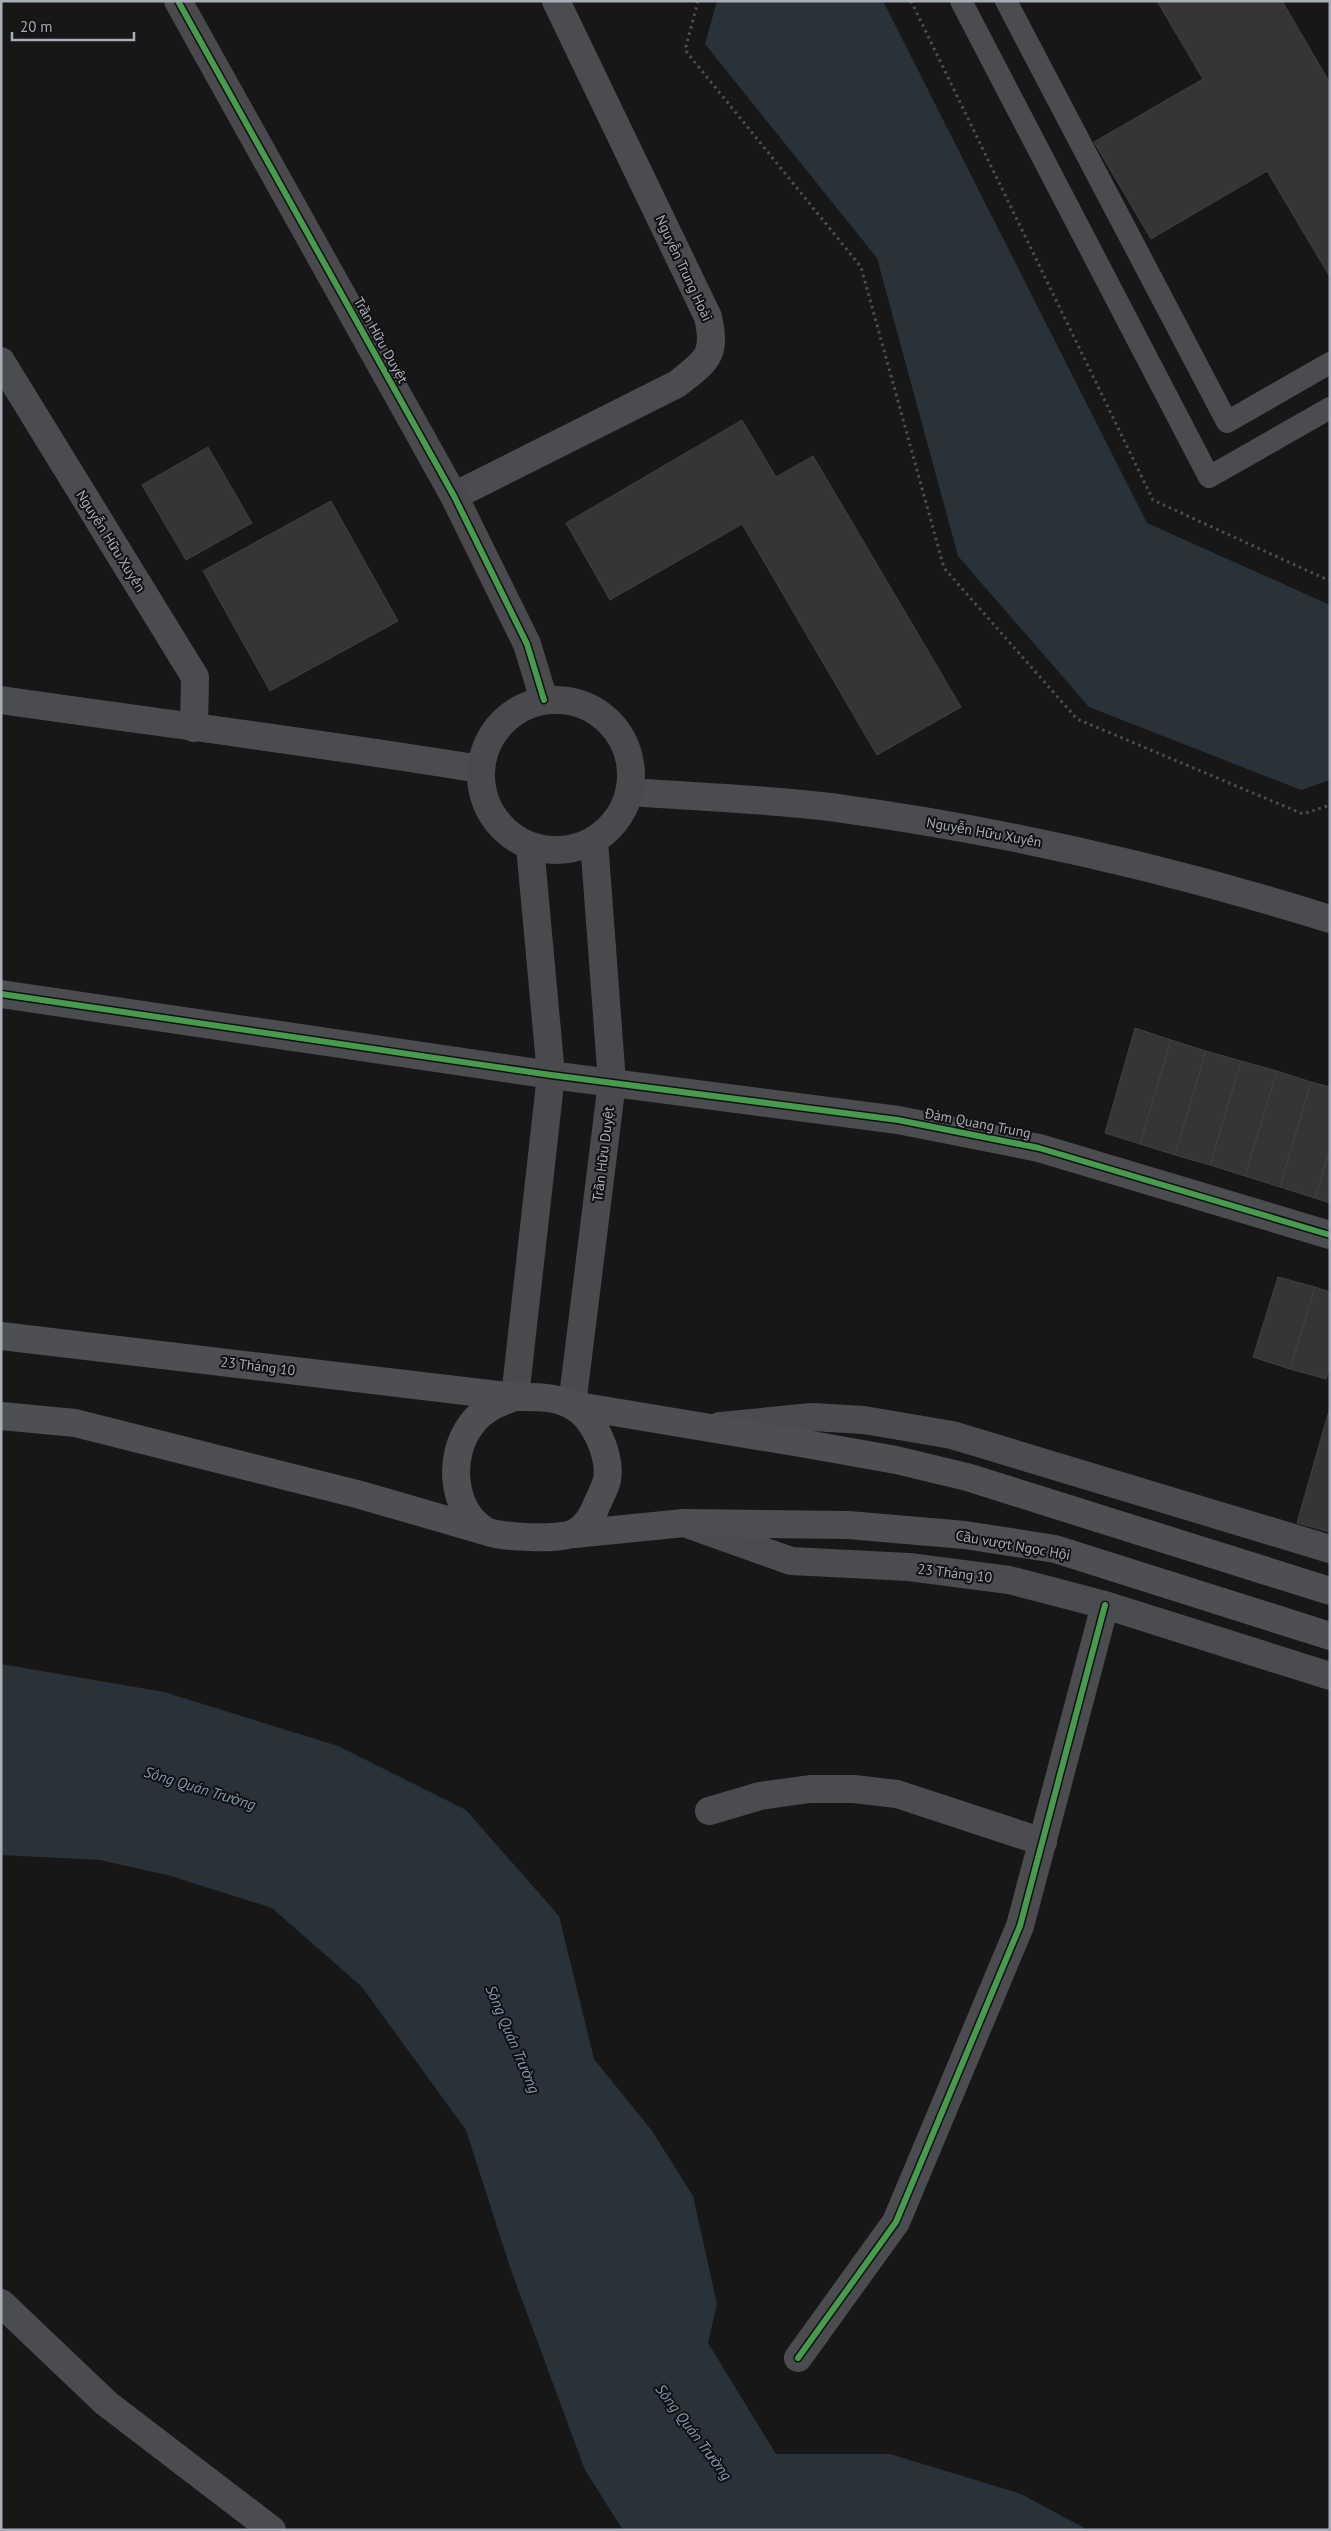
<svg xmlns="http://www.w3.org/2000/svg" width="1331" height="2531" font-family="'PT Sans',sans-serif">
<style>
.water{fill:#2a3239}
.building{fill:#353536;stroke:#3f4043}
.lines{fill:none;stroke-linecap:round;stroke-linejoin:round}
.path{stroke:#4d4e52;stroke-width:3;stroke-dasharray:2.5 4;stroke-linecap:butt}
.lane{stroke:#4b4c50;stroke-width:22}
.street{stroke:#4b4c50;stroke-width:28}
.secondary{stroke:#4a4a4e;stroke-width:28}
.primary{stroke:#4d4f52;stroke-width:28}
.cycleway-casing{stroke:#111113;stroke-width:9}
.cycleway{stroke:#469c4c;stroke-width:6}
.labels{text-anchor:middle;dominant-baseline:central;stroke-width:4;stroke-linejoin:round;paint-order:stroke}
.street-label{font-size:14px;fill:#a8adb8;stroke:#111113}
.water-label{font-size:15px;font-style:italic;fill:#7f9bb3;stroke:#111113}
</style>
<rect width="100%" height="100%" fill="#171717"/>
<!-- water -->
<path class="water" d="M717,1H883L1147,523L1330,605V780L1301,790L1089,707L958,556L877,258L705,44Z
M1,1664L164,1692L338,1746L466,1810L559,1916L594,2059L652,2131L693,2196L717,2304L708,2343L776,2454H890L1021,2494L1088,2530H623L585,2470L511,2270L466,2130L362,1987L272,1908L171,1876L100,1860L1,1855Z"/>
<!-- building -->
<path class="building" d="M1157,1H1282L1330,83V277L1267,171L1151,239L1094,142L1203,79Z
M742,420L776,477L813,456L961,707L877,755L742,524L610,600L566,523Z
M208,447L252,523L186,560L142,485Z
M331,501L398,621L270,691L203,571Z
M1135,1028L1171,1040L1140,1144L1105,1133Z
M1171,1040L1206,1051L1175,1155L1140,1144Z
M1206,1051L1241,1061L1210,1165L1175,1155Z
M1241,1061L1277,1071L1245,1176L1210,1165Z
M1277,1071L1311,1082L1280,1187L1245,1176Z
M1311,1082L1330,1087V1149L1315,1198L1280,1187Z
M1330,1149V1203L1315,1198Z
M1278,1277L1315,1287L1290,1369L1253,1357Z
M1315,1287L1330,1292V1366L1326,1379L1290,1369Z
M1330,1407V1532L1297,1523Z"/>
<g class="lines">
<!-- path -->
<path class="path" d="M698,1L685,50L861,267L944,568L1077,719L1303,814L1330,805
M911,1L1153,500L1330,581"/>
<!-- lane -->
<path class="lane" d="M961,1L1209,477L1330,408
M1006,1L1227,422L1330,363"/>
<!-- street -->
<path class="street" d="M1,361L195,677L194,728
M454,496L677,384C706,361 717,356 708,317L556,1
M1,700C161,723 321,743 480,769
M630,792C699,797 769,799 837,808C1007,831 1167,868 1330,919
M1,994L551,1075L898,1120L1039,1148L1330,1235
M720,1426L812,1417L864,1420L952,1435L1330,1549
M690,1525L791,1561L909,1567L1009,1580L1105,1605L1330,1676
M709,1811L760,1796L810,1789H854L897,1794L1043,1842
M1,2303L106,2403L272,2530
M798,2358L896,2222L1020,1926L1105,1605"/>
<!-- secondary -->
<path class="secondary" d="M178,1L454,496L527,644L544,700
M481 775a75 75 0 1 1 150 0a75 75 0 1 1-150 0Z
M515,1397L551,1075L530,846
M572,1405L612,1082L594,841"/>
<!-- primary -->
<path class="primary" d="M1,1336L515,1397
M515,1397C533,1397 554,1396 571,1405C594,1416 611,1455 607,1480C605,1488 600,1497 597,1504C593,1515 585,1528 574,1533C560,1540 497,1538 484,1530C451,1508 448,1455 471,1425C482,1409 498,1403 515,1397Z
M572,1405L812,1445L896,1460L967,1477L1330,1591
M1,1416L75,1423L357,1494L485,1531
M574,1534L684,1523L848,1525L965,1535L1055,1549L1330,1636"/>
<defs>
<path id="cycleway" d="M178,1L454,496L527,644L544,700
M1,994L551,1075L898,1120L1039,1148L1330,1235
M798,2358L896,2222L1020,1926L1105,1605"/>
</defs>
<!-- cycleway casing -->
<use href="#cycleway" class="cycleway-casing"/>
<!-- cycleway -->
<use href="#cycleway" class="cycleway"/>
</g>
<g class="labels">
<!-- street labels -->
<g class="street-label">
<text transform="translate(684 268) rotate(65)">Nguyễn Trung Hoài</text>
<text transform="translate(381 340) rotate(61)">Trần Hữu Duyệt</text>
<text transform="translate(111 541) rotate(58)">Nguyễn Hữu Xuyến</text>
<text transform="translate(984 832) rotate(10)">Nguyễn Hữu Xuyến</text>
<text transform="translate(978 1123) rotate(11)">Đàm Quang Trung</text>
<text transform="translate(603 1154) rotate(-83)">Trần Hữu Duyệt</text>
<text transform="translate(258 1366) rotate(7)">23 Tháng 10</text>
<text transform="translate(1013 1545) rotate(10)">Cầu vượt Ngọc Hội</text>
<text transform="translate(955 1573) rotate(7)">23 Tháng 10</text>
</g>
<!-- water labels -->
<g class="water-label">
<text transform="translate(200 1788) rotate(17)">Sông Quán Trường</text>
<text transform="translate(513 2039) rotate(67)">Sông Quán Trường</text>
<text transform="translate(694 2432) rotate(53)">Sông Quán Trường</text>
</g>
</g>
<!-- border -->
<rect width="1331" height="2531" fill="none" stroke="#a8adb8" stroke-width="5"/>
<!-- scale -->
<path d="M12 32v8h122v-8" fill="none" stroke="#a8adb8" stroke-width="2.5"/>
<text x="20" y="32" font-size="15" fill="#a8adb8" stroke="#111113" stroke-width="4" paint-order="stroke">20 m</text>
</svg>
